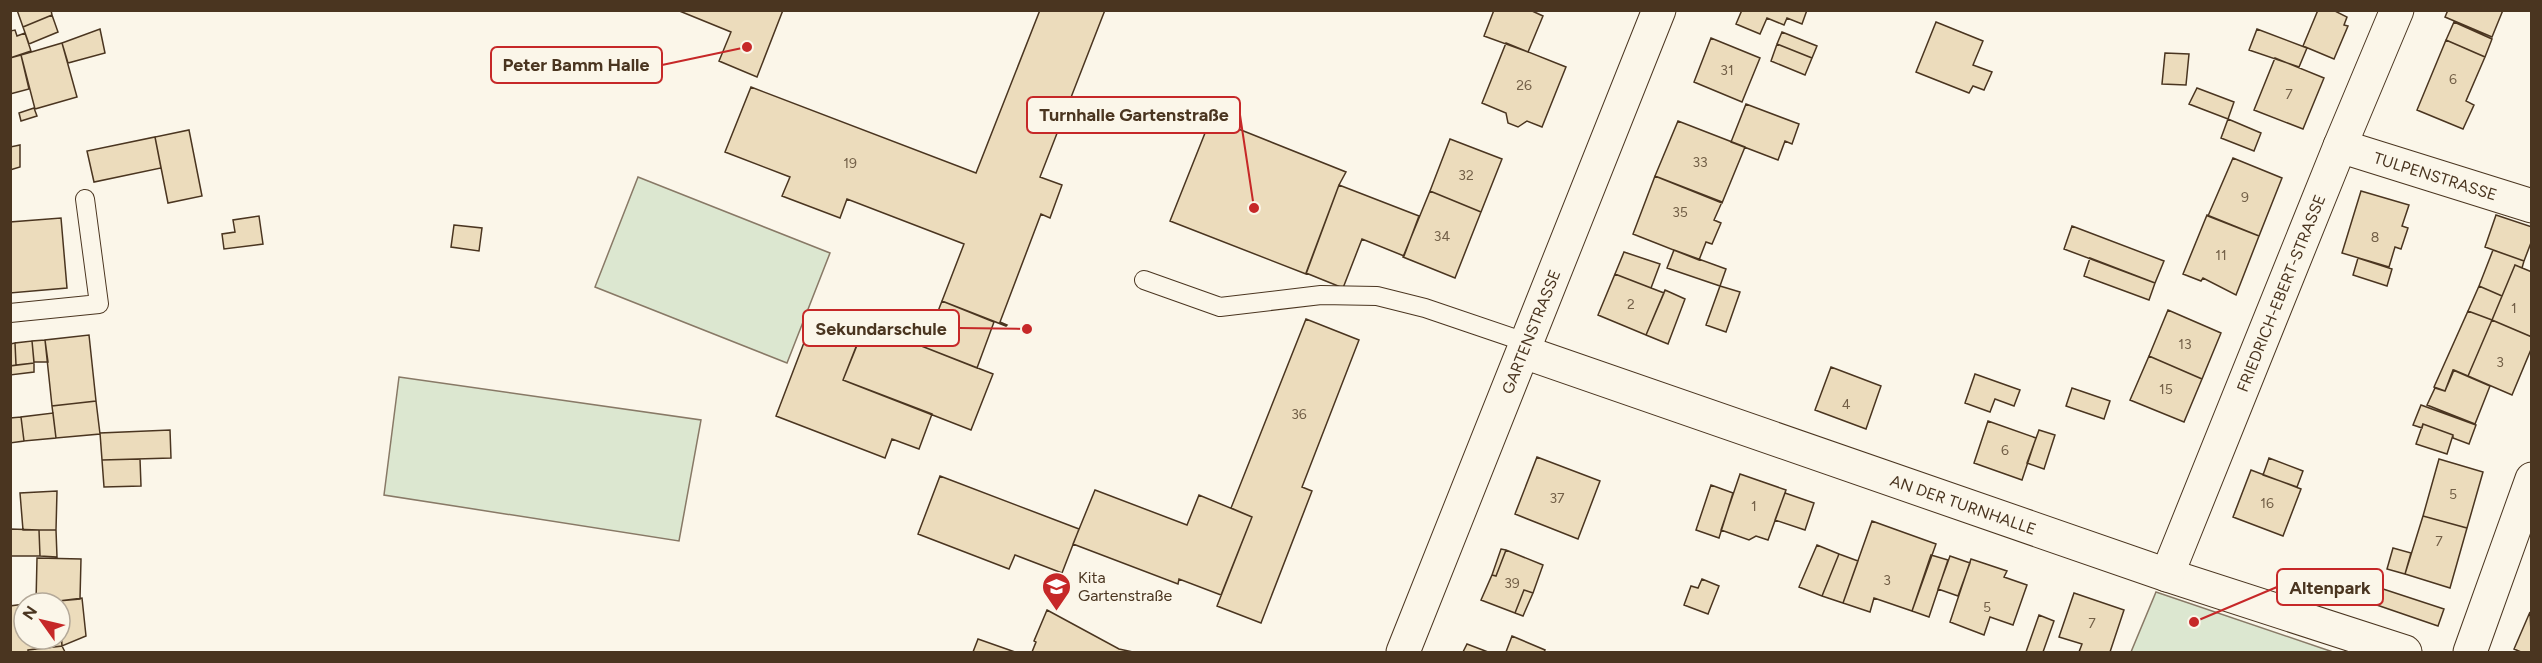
<svg xmlns="http://www.w3.org/2000/svg" width="2542" height="663" font-family="Figtree,sans-serif">
<style>
.green{fill:#dce7d0;stroke:#887966;stroke-width:1.5}
.building{fill:#ecdcbc;stroke:#4a3520;stroke-width:1.5}
.lines{fill:none;stroke-linecap:round;stroke-linejoin:round}
.service-casing{stroke:#4a3520;stroke-width:20}
.minor-casing{stroke:#4a3520;stroke-width:35}
.service{stroke:#fbf6e9;stroke-width:18}
.minor{stroke:#fbf6e9;stroke-width:33}
.labels{text-anchor:middle;dominant-baseline:central;stroke-width:4.5;stroke-linejoin:round;paint-order:stroke}
.number-label{font-size:14px;fill:#725f47}
.street-label{font-size:16px;fill:#4a3520;stroke:#fbf6e9}
.poi-label{font-size:16px;fill:#4a3520;stroke:#fbf6e9;text-anchor:start}
.leader{fill:none;stroke:#c62828;stroke-width:2}
.callout-dot{fill:#c62828;stroke:#fbf6e9;stroke-width:2}
.callout{fill:#fbf6e9;stroke:#c62828;stroke-width:2}
.callout-label{font-size:18px;text-anchor:middle;font-weight:bold;fill:#4a3520}
</style>
<rect width="100%" height="100%" fill="#fbf6e9"/>
<!-- green -->
<path class="green" d="M638,177L830,253L787,363L595,287Z
M399,377L701,420L679,541L384,495Z
M2156,592L2333,652H2131Z"/>
<!-- building -->
<path class="building" d="M17,10H51L52,15L23,27Z
M677,10H783L757,77L719,61L731,32Z
M1040,10H1105L1040,177L1062,185L1050,218L1041,214L1000,322L1007,325L1006,326L942,301L964,244L847,199L840,218L782,196L790,177L725,152L751,87L976,173Z
M1494,10H1530L1543,16L1528,52L1484,36Z
M1742,10H1807L1802,24L1787,18L1784,25L1767,18L1760,34L1736,24Z
M2318,10H2333L2347,17L2344,25L2348,26L2334,59L2303,46Z
M2448,10H2503L2492,37L2445,17Z
M52,15L58,32L29,44L23,27Z
M1936,22L1983,41L1973,65L1992,72L1984,90L1973,86L1969,93L1916,72Z
M2454,22L2492,39L2485,57L2446,40Z
M100,29L105,53L68,63L62,43Z
M2257,29L2307,48L2299,67L2249,50Z
M15,30L17,36L25,33L31,51L10,58V31Z
M1782,32L1817,46L1812,58L1777,44Z
M1711,38L1760,58L1742,102L1694,82Z
M2446,40L2485,57L2466,101L2474,105L2463,129L2417,110Z
M62,43L77,97L35,109L21,55Z
M1506,43L1566,67L1542,127L1527,121L1518,127L1508,123L1506,113L1482,103Z
M1777,44L1812,58L1805,75L1771,61Z
M2165,53L2189,54L2186,85L2162,84Z
M21,55L29,89L10,94V58Z
M2275,58L2324,78L2303,129L2254,110Z
M2197,88L2234,102L2228,119L2189,104Z
M1746,104L1799,124L1792,144L1785,141L1778,160L1731,142Z
M34,108L37,116L21,121L19,113Z
M1211,118L1346,172L1339,185L1306,274L1170,221Z
M2228,119L2261,133L2254,151L2221,138Z
M1678,121L1745,147L1722,203L1655,176Z
M189,130L202,196L168,203L155,137Z
M155,137L161,168L94,182L87,151Z
M1450,139L1502,159L1481,212L1430,191Z
M20,145V167L10,170V147Z
M2233,158L2282,178L2259,236L2208,216Z
M1655,176L1722,202L1714,220L1721,223L1712,244L1706,242L1699,260L1633,234Z
M1339,185L1419,216L1404,256L1362,239L1343,288L1306,273Z
M1430,191L1481,212L1455,278L1403,257Z
M2361,191L2409,205L2402,226L2408,228L2401,249L2395,247L2389,267L2342,253Z
M2207,215L2259,236L2236,295L2203,278L2201,281L2183,274Z
M2496,215L2532,227V240L2524,261L2485,247Z
M259,216L263,244L224,249L222,234L235,232L233,220Z
M61,218L67,288L10,293V222Z
M454,225L482,228L479,251L451,247Z
M2072,226L2164,261L2155,283L2064,249Z
M1674,250L1726,269L1720,286L1667,268Z
M2493,250L2524,261L2522,268L2515,265L2502,296L2479,286Z
M1624,252L1660,264L1651,288L1615,274Z
M2090,258L2155,283L2149,300L2084,276Z
M2358,258L2392,269L2387,286L2353,275Z
M2515,265L2532,272V337L2492,320Z
M1615,274L1664,293L1646,335L1598,315Z
M1720,286L1740,292L1726,332L1706,325Z
M2479,286L2502,296L2492,320L2468,311Z
M1665,290L1685,299L1668,344L1646,335Z
M942,301L994,322L977,368L924,347Z
M2168,310L2221,333L2202,379L2149,356Z
M2468,311L2492,320L2468,376L2454,370L2445,391L2434,387Z
M813,319L860,338L843,380L932,414L919,449L892,439L885,458L776,416Z
M1306,319L1359,340L1302,487L1312,491L1261,623L1217,606L1252,517L1231,508Z
M2492,320L2532,337V347L2512,395L2468,376Z
M865,324L993,374L971,430L843,380Z
M89,335L96,401L52,406L45,340Z
M45,340L48,362H34L32,341Z
M32,341L34,363L16,365L15,343Z
M15,343L16,365L10,366V344Z
M2149,356L2202,379L2184,422L2130,400Z
M34,363V372L10,375V366Z
M1831,367L1881,386L1866,429L1815,410Z
M2453,370L2490,386L2475,424L2427,405L2435,388L2445,391Z
M1975,374L2020,390L2014,406L1995,399L1990,412L1965,403Z
M2072,388L2110,401L2104,419L2066,406Z
M96,401L100,434L56,438L52,406Z
M2421,405L2476,425L2469,444L2453,438V435L2423,424L2422,428L2413,425Z
M53,413L56,438L24,441L21,417Z
M21,417L24,441L10,443V418Z
M1988,421L2036,438L2022,480L1974,463Z
M2423,424L2453,435L2447,454L2416,444Z
M170,430L171,458L102,460L100,433Z
M2039,430L2055,435L2044,469L2027,463Z
M1537,457L1600,481L1578,539L1515,514Z
M2269,458L2303,471L2297,487L2263,475Z
M140,459L141,486L104,487L102,460Z
M2439,459L2483,472L2467,528L2423,516Z
M2251,470L2301,489L2283,536L2233,517Z
M1740,474L1786,490L1768,540L1756,536L1749,540L1721,530Z
M940,476L1079,529L1062,573L1015,555L1009,569L918,534Z
M1711,485L1733,493L1719,538L1696,530Z
M1095,490L1187,525L1199,495L1252,517L1221,595L1179,579L1178,584L1073,544Z
M57,491L56,530H23L20,493Z
M1785,493L1814,503L1805,530L1775,520Z
M2423,516L2467,528L2450,588L2405,574Z
M1872,521L1936,544L1912,611L1874,598L1870,612L1843,603Z
M10,529L39,530L40,556H10Z
M39,530H56L57,557L40,556Z
M1817,545L1839,554L1822,596L1799,587Z
M2393,548L2411,553L2405,574L2387,569Z
M1501,549L1506,550L1496,576L1492,575Z
M1506,550L1543,565L1533,593L1524,590L1515,613L1481,600L1492,575L1496,576Z
M1839,554L1858,561L1843,603L1822,596Z
M1931,555L1948,560L1929,617L1912,611Z
M1950,556L1970,563L1958,596L1938,589Z
M37,558L81,559L80,599L36,603Z
M1971,559L2007,571L2004,577L2027,585L2013,625L1990,617L1984,635L1950,622Z
M1702,579L1719,586L1708,614L1684,605L1691,586L1698,588Z
M2377,587L2444,609L2438,626L2371,603Z
M1524,590L1533,593L1523,616L1515,613Z
M2074,593L2124,610L2110,652H2079L2082,644L2059,637Z
M82,598L86,636L62,646L60,603L58,601Z
M24,604V639H60V626L62,646L28,650V652H10V606Z
M1047,610L1119,649L1133,652H1032L1036,642L1034,641Z
M2530,612L2532,652H2521L2514,649Z
M2039,615L2054,621L2043,652H2026Z
M1512,636L1545,650L1544,652H1506Z
M978,639L1015,652H973Z
M1467,644L1488,652H1463Z
M62,646L65,652H28V650Z"/>
<g class="lines">
<defs>
<path id="service" d="M1144,280L1220,307L1321,295L1377,296L1425,308L1528,343
M10,313L99,304L85,199"/>
<g id="minor">
<path id="s1" d="M2340,146L2532,206"/>
<path id="s2" d="M1524,352L2167,575L2405,652"/>
<path id="s3" d="M2167,575L2340,146L2397,10"/>
<path id="s4" d="M1403,652L1659,10"/>
<path d="M2470,652L2532,479"/>
</g>
</defs>
<!-- service casing -->
<use href="#service" class="service-casing"/>
<!-- minor casing -->
<use href="#minor" class="minor-casing"/>
<!-- service -->
<use href="#service" class="service"/>
<!-- minor -->
<use href="#minor" class="minor"/>
</g>
<!-- icons -->
<defs>
<symbol id="school-pin" viewBox="-11 -11 22 30"><path d="M0 17L-7.5 6A9.5 9.5 0 1 1 7.5 6Z" fill="#c62828" stroke="#fbf6e9"/><path d="M0-5L7-2L0 1L-7-2ZM-4 1L0 2.5L4 1V4Q0 6-4 4Z" fill="#fff"/></symbol>
</defs>
<g fill-rule="evenodd">
<use href="#school-pin" x="1040" y="570" width="33" height="45"/>
</g>
<g class="labels">
<!-- number labels -->
<g class="number-label">
<text x="1727" y="70">31</text>
<text x="2453" y="79">6</text>
<text x="1524" y="85">26</text>
<text x="2289" y="94">7</text>
<text x="1700" y="162">33</text>
<text x="850" y="163">19</text>
<text x="1466" y="175">32</text>
<text x="2245" y="197">9</text>
<text x="1680" y="212">35</text>
<text x="1442" y="236">34</text>
<text x="2375" y="237">8</text>
<text x="2221" y="255">11</text>
<text x="1631" y="304">2</text>
<text x="2514" y="308">1</text>
<text x="2185" y="344">13</text>
<text x="2500" y="362">3</text>
<text x="2166" y="389">15</text>
<text x="1846" y="404">4</text>
<text x="1299" y="414">36</text>
<text x="2005" y="450">6</text>
<text x="2453" y="494">5</text>
<text x="1557" y="498">37</text>
<text x="2267" y="503">16</text>
<text x="1754" y="506">1</text>
<text x="2439" y="541">7</text>
<text x="1887" y="580">3</text>
<text x="1512" y="583">39</text>
<text x="1987" y="607">5</text>
<text x="2092" y="623">7</text>
</g>
<!-- street labels -->
<g class="street-label">
<text stroke="none"><textPath href="#s1" startOffset="100">TULPENSTRASSE</textPath></text>
<text stroke="none"><textPath href="#s3" startOffset="304">FRIEDRICH-EBERT-STRASSE</textPath></text>
<text stroke="none"><textPath href="#s4" startOffset="345">GARTENSTRASSE</textPath></text>
<text stroke="none"><textPath href="#s2" startOffset="465">AN DER TURNHALLE</textPath></text>
</g>
<!-- poi labels -->
<g class="poi-label">
<text x="1078" y="577">Kita<tspan x="1078" dy="18">Gartenstraße</tspan></text>
</g>
</g>
<!-- callouts -->
<path class="leader" d="M747 47L662 65M1254 208L1240 115M1027 329L959 328M2194 622L2277 587"/>
<g class="callout-dot">
<circle cx="747" cy="47" r="6"/>
<circle cx="1254" cy="208" r="6"/>
<circle cx="1027" cy="329" r="6"/>
<circle cx="2194" cy="622" r="6"/>
</g>
<g class="callout">
<rect x="491" y="47" width="171" height="36" rx="6"/>
<rect x="1027" y="97" width="213" height="36" rx="6"/>
<rect x="803" y="310" width="156" height="36" rx="6"/>
<rect x="2277" y="569" width="106" height="36" rx="6"/>
</g>
<g class="callout-label">
<text x="576" y="71">Peter Bamm Halle</text>
<text x="1134" y="121">Turnhalle Gartenstraße</text>
<text x="881" y="335">Sekundarschule</text>
<text x="2330" y="594">Altenpark</text>
</g>
<!-- border -->
<rect width="2542" height="663" fill="none" stroke="#4a3520" stroke-width="24"/>
<!-- north arrow -->
<g transform="translate(42 621) rotate(304)"><circle r="28" fill="#fbf6e9" stroke="#b4a999" stroke-width="1.5"/>
<path d="M0-4.5L10 22L0 15L-10 22Z" fill="#c62828"/>
<text y="-9" font-size="16" font-weight="bold" text-anchor="middle" fill="#4a3520">N</text>
</g>
</svg>
